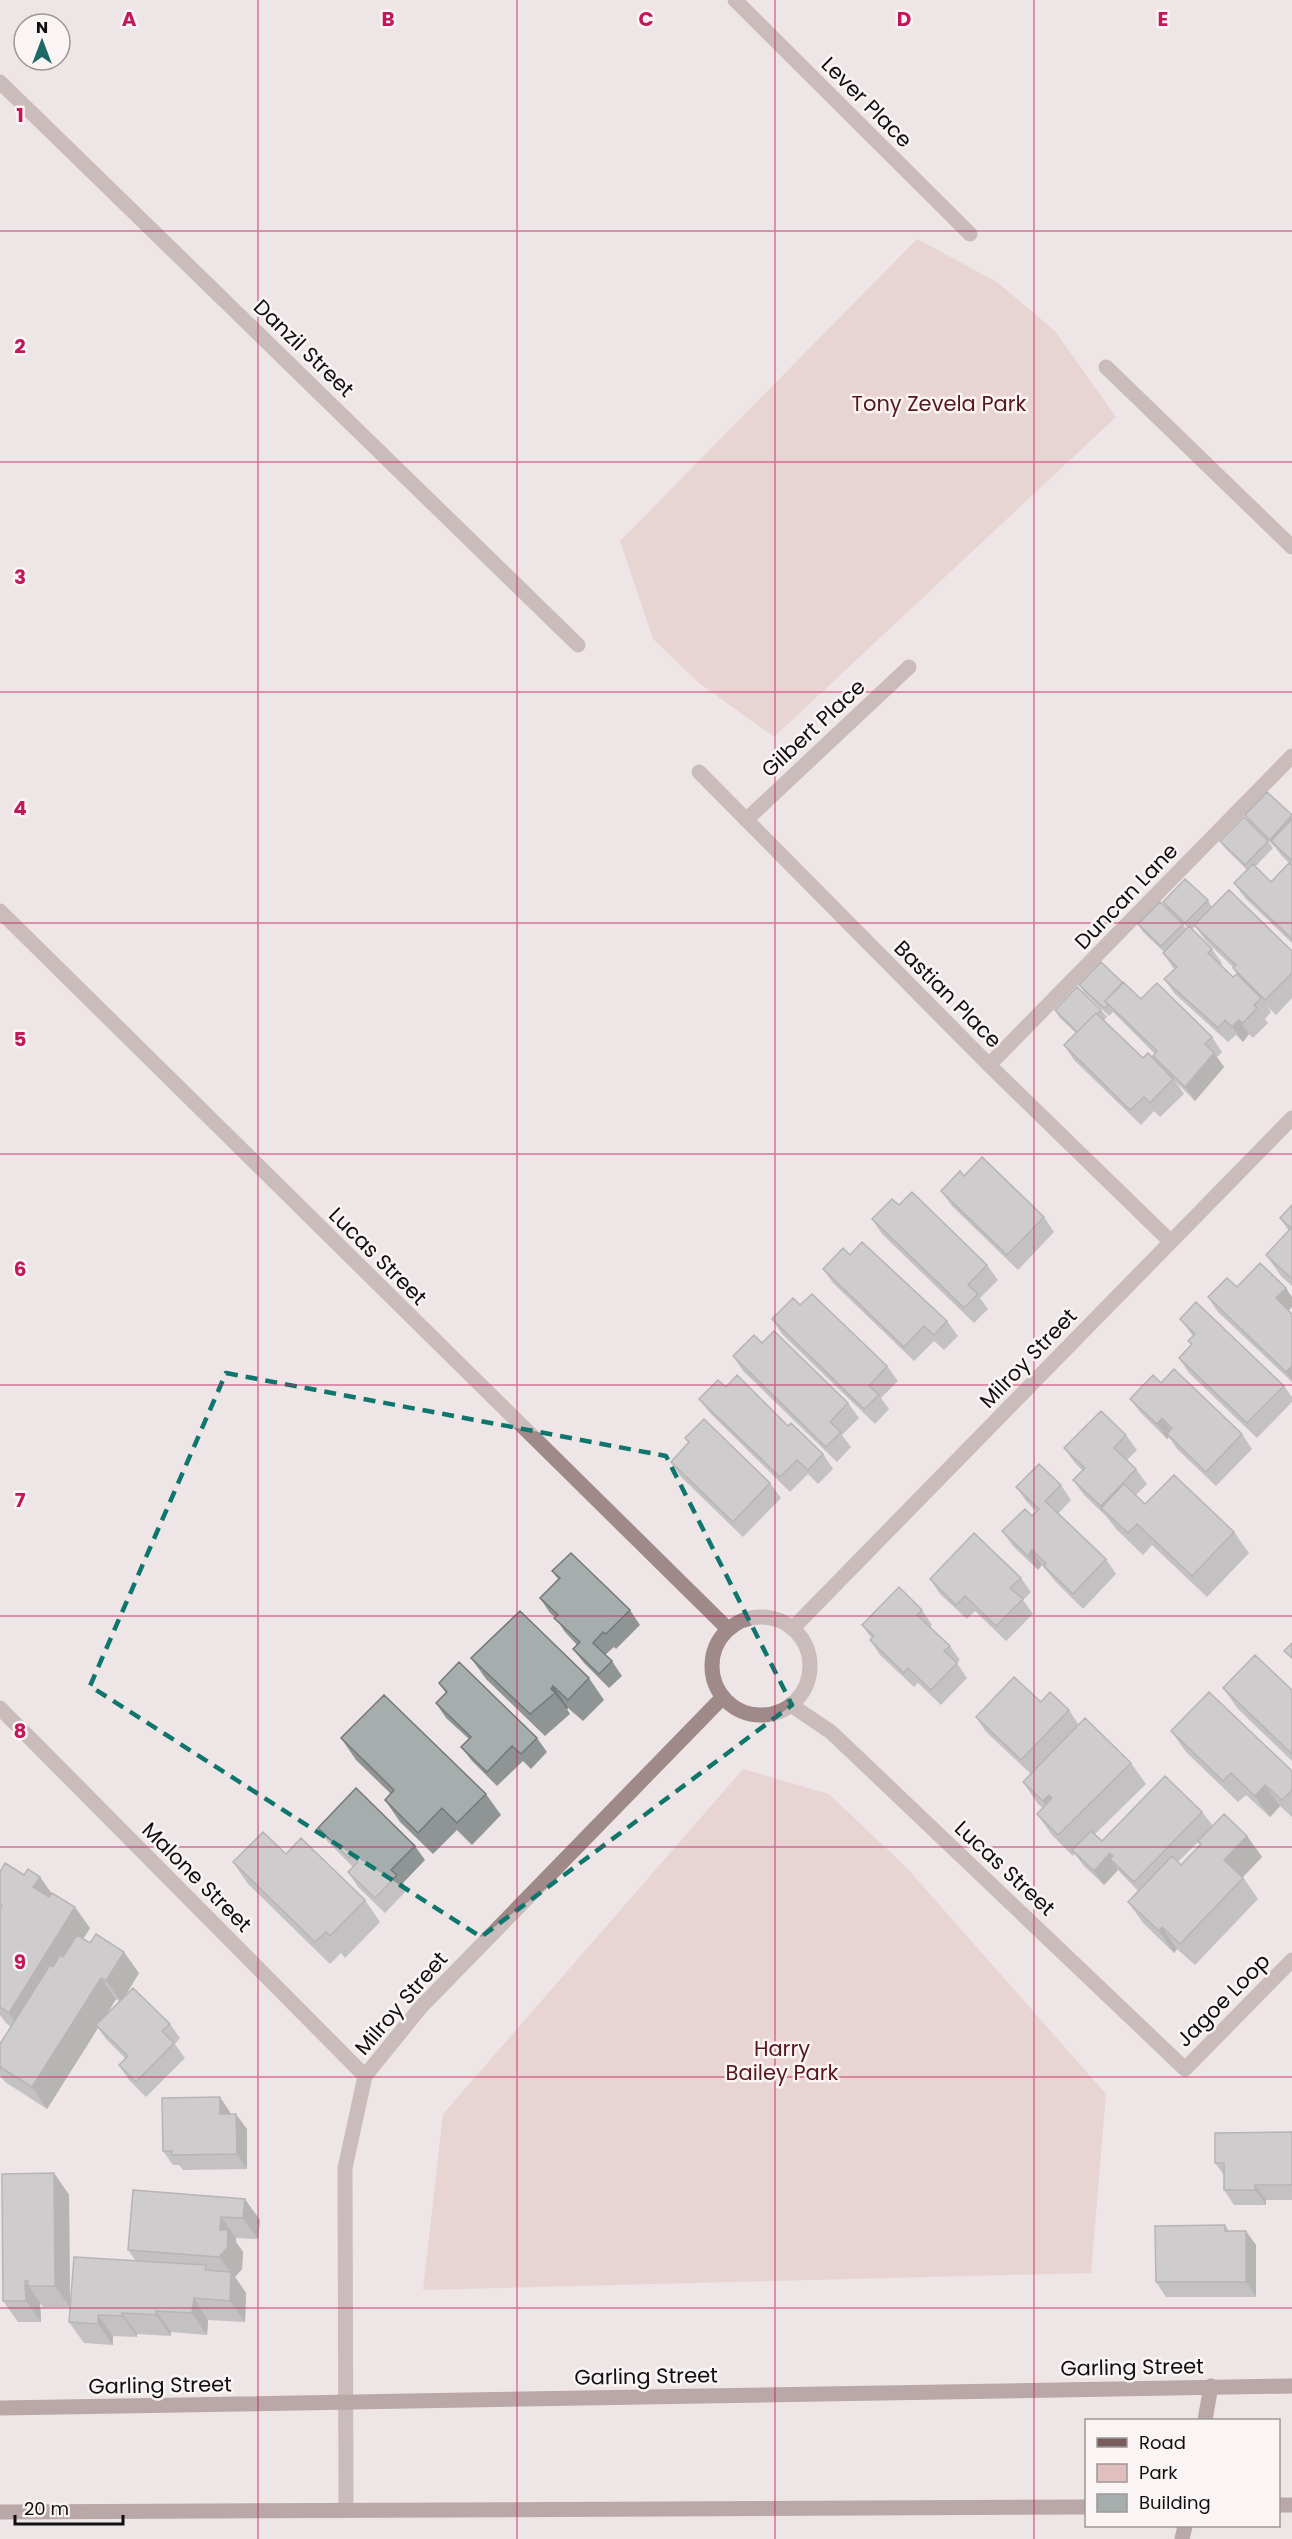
<svg xmlns="http://www.w3.org/2000/svg" width="1292" height="2539" font-family="Poppins,sans-serif">
<style>
.green{fill:#e2bfbf}
.lines{fill:none;stroke-linecap:round;stroke-linejoin:round}
.street{stroke:#9f8989;stroke-width:15}
.secondary{stroke:#7b5c5d;stroke-width:15}
.wall{fill:#8f9595;fill-rule:evenodd}
.shaded-wall{fill:#747979}
.building{fill:#a6adad;stroke:#747979;stroke-width:1.5}
.marked{fill:none;stroke:#0f766e;stroke-width:4.5;stroke-dasharray:12 8;stroke-linejoin:round}
.grid{fill:none;stroke:#c2185b;stroke-width:1.5;stroke-opacity:0.55}
.labels{text-anchor:middle;dominant-baseline:central;stroke-width:5;stroke-linejoin:round;paint-order:stroke}
.street-label{font-size:21px;fill:#110f0f;stroke:#fbf4f4}
.park-label{font-size:21px;fill:#54181e;stroke:#fbf4f4}
.grid-label{font-size:20px;text-anchor:middle;font-weight:bold;fill:#c2185b;stroke:#fbf4f4;stroke-width:5;stroke-linejoin:round;paint-order:stroke}
</style>
<rect width="100%" height="100%" fill="#eee6e6"/>
<!-- green -->
<path class="green" d="M917,239L997,282L1055,331L1116,417L774,737L699,683L653,639L620,541Z
M743,1769L829,1794L907,1868L1106,2094L1091,2273L423,2290L443,2114Z"/>
<g class="lines">
<!-- street -->
<path class="street" d="M735,0L970,234
M0,82L578,645
M1106,367L1292,547
M699,772L989,1065L1171,1242
M746,820L909,667
M0,911L728,1629
M989,1065L1292,756
M712 1666a49 49 0 1 1 98 0a49 49 0 1 1-98 0Z
M793,1628L1292,1118
M791,1705L831,1732L1185,2069L1292,1960
M0,1708L365,2076
M346,2510L345,2168L365,2076L421,2007L723,1697"/>
<!-- secondary -->
<path class="secondary" d="M0,2408L1292,2386
M1205,2420L1211,2386
M1278,2505H1292
M0,2512L1086,2507
M1182,2539L1185,2526"/>
</g>
<!-- wall -->
<path class="wall" d="M1245,815H1292V866L1281,855L1275,847L1250,823Z
M1220,841H1268L1273,848L1255,867L1271,882L1292,866V943L1245,898L1234,883L1247,870L1225,848Z
M1208,900L1212,907L1292,951V998L1276,1015L1267,1006L1271,1012L1265,1019L1268,1023L1253,1038L1249,1034L1243,1042L1236,1035L1228,1042L1175,994L1164,979L1174,969L1163,953L1164,952L1143,932L1138,924H1183L1186,929L1188,928L1168,909L1163,902ZM1195,926L1205,940L1234,968H1233L1237,974L1233,977L1221,965L1222,963L1212,949L1192,929Z
M1079,985L1141,999L1212,1037L1222,1052L1217,1057L1224,1067L1195,1101L1176,1082L1184,1094L1160,1117L1154,1111L1141,1125L1074,1060L1064,1045L1076,1033L1060,1018L1055,1010H1101L1107,1017L1104,1020L1143,1058L1160,1066L1153,1056L1155,1054L1113,1012L1109,1016L1084,992Z
M964,1176L1044,1217L1054,1232L1018,1270L952,1206L941,1191Z
M899,1205L987,1265L998,1280L980,1298L988,1309L974,1323L882,1234L872,1219Z
M1292,1205V1286L1281,1276L1266,1255L1289,1231L1280,1218Z
M850,1255L947,1321L958,1336L944,1350L934,1341L914,1361L833,1283L823,1269Z
M1237,1287L1292,1307L1288,1311L1292,1314V1382L1218,1312L1208,1297Z
M800,1305L887,1366L898,1381L881,1398L889,1409L875,1424L782,1334L772,1319Z
M1180,1319L1284,1386L1292,1397V1402L1257,1438L1189,1373L1179,1358L1191,1345L1188,1341L1193,1336Z
M762,1343L848,1403L859,1418L842,1435L851,1447L837,1462L743,1371L733,1356Z
M1161,1383L1242,1434L1252,1449L1216,1486L1177,1449L1169,1437L1167,1439L1141,1413L1130,1399Z
M726,1387L788,1426L823,1454L833,1469L818,1484L808,1474L790,1492L710,1413L699,1399Z
M1126,1435L1137,1450L1127,1460L1136,1469L1147,1484L1136,1495L1145,1504L1234,1532L1249,1553L1207,1597L1152,1545L1143,1555L1116,1529L1106,1516L1084,1495L1073,1480L1083,1471L1075,1463L1064,1448Z
M685,1438L770,1483L781,1498L743,1537L681,1477L671,1462L689,1443Z
M1061,1485L1071,1500L1058,1514L1106,1559L1116,1574L1083,1609L1054,1580L1042,1565L1038,1570L1013,1546L1002,1531L1032,1516L1036,1511L1027,1502L1016,1487Z
M552,1571L630,1610L640,1625L616,1649L614,1647L605,1655L612,1661L622,1676L609,1688L584,1663L573,1649L577,1645L565,1632L555,1617L550,1613L540,1598L558,1579Z
M1021,1578L1031,1592L1023,1600L1033,1614L1006,1641L975,1611L967,1619L940,1594L930,1579Z
M922,1610L932,1625L930,1627L950,1646L960,1660L957,1663L967,1678L941,1705L918,1683L914,1687L880,1655L870,1640L872,1639L862,1625Z
M471,1658L589,1678L604,1700L583,1721L568,1708L567,1709L570,1714L545,1736L486,1679Z
M439,1683L537,1738L547,1752L531,1769L523,1761L497,1786L472,1761L461,1747L469,1739L446,1718L436,1703L446,1693Z
M1223,1688L1292,1690V1761L1238,1709Z
M1041,1702L1069,1710L1079,1725L1131,1763L1146,1784L1095,1834L1102,1841L1202,1812L1213,1826L1247,1836L1262,1857L1243,1877L1258,1899L1195,1965L1177,1949L1174,1953L1143,1923L1128,1902L1138,1891L1118,1870L1104,1885L1083,1865L1075,1854L1073,1856L1052,1835L1037,1814L1043,1808L1038,1804L1023,1782L1031,1774L986,1732L976,1717ZM1198,1842L1200,1845L1181,1865L1178,1862Z
M1171,1731L1292,1771V1817L1280,1806L1270,1817L1246,1795L1238,1802L1186,1752Z
M341,1738L486,1794L501,1815L472,1845L457,1830L433,1854L400,1822L385,1800L391,1794L356,1760Z
M318,1828L415,1846L425,1860L403,1883L407,1890L385,1913L358,1887L348,1872L353,1867L328,1842Z
M286,1854L365,1900L380,1922L345,1958L341,1953L330,1964L248,1884L233,1862Z
M0,1872L40,1877L52,1894L90,1928L83,1939L139,1973L126,1995L170,2024L180,2038L175,2044L185,2058L146,2097L129,2080L119,2065L126,2059L106,2039L98,2028L47,2109L5,2082L0,2075V2044L11,2027L6,2023L0,2015ZM116,1999L119,2001L107,2014Z
M230,2112V2114L247,2129V2169L183,2170L179,2165H173L163,2151Z
M1292,2132V2200H1266V2205H1234L1224,2190V2175L1215,2163Z
M54,2173L69,2195L70,2307H43L40,2303L41,2322H18L3,2301Z
M133,2190L260,2220L258,2239L236,2238V2242L243,2252L242,2269L235,2277L246,2293L245,2322L208,2320L207,2335L171,2332V2336L137,2334V2337L113,2336V2345L84,2343L69,2322L136,2261L128,2250Z
M1225,2225L1229,2231L1256,2245V2297H1166L1156,2282Z"/>
<!-- shaded-wall -->
<path class="shaded-wall" d="M1239,1020L1249,1034L1243,1042L1232,1027Z
M1214,1053L1224,1067L1195,1101L1185,1087Z
M1286,1288L1292,1297V1307L1286,1313L1276,1298Z
M1292,1366V1380L1286,1372Z
M1162,1418L1173,1433L1167,1434L1169,1437L1167,1439L1157,1424Z
M1032,1550L1042,1565L1038,1570L1028,1556Z
M553,1686L568,1708L567,1709L551,1689Z
M1265,1785L1280,1806L1270,1817L1255,1796Z
M1049,1795L1064,1817L1058,1823L1043,1801Z
M1247,1836L1262,1857L1239,1881L1224,1860Z
M1110,1853L1120,1868L1110,1859L1118,1870L1104,1885L1094,1871Z
M40,1877L55,1899L48,1909L33,1887Z
M75,1907L90,1928L24,2034L9,2013Z
M1162,1927L1177,1949L1174,1953L1159,1931Z
M124,1952L139,1973L121,2002L106,1981Z
M101,1978L116,1999L99,2027L96,2025L98,2028L47,2109L32,2087Z
M220,2097L230,2112V2129L220,2114Z
M236,2114L247,2129V2169L237,2154Z
M54,2173L69,2195L70,2307L55,2286Z
M1255,2185L1266,2200V2205L1255,2190Z
M245,2199L260,2220L258,2239L243,2218Z
M221,2217L236,2238V2242L243,2252L242,2269L235,2277L246,2293L245,2322L230,2301L231,2273L219,2257Z
M1246,2231L1256,2245V2297L1246,2282Z
M25,2281L40,2303L41,2322L26,2301Z
M194,2298L208,2320L207,2335L192,2313Z
M156,2311L171,2332V2336L156,2315Z
M122,2313L137,2334V2337L122,2316Z
M98,2315L113,2336V2345L98,2324Z"/>
<!-- building -->
<path class="building" d="M1267,792L1292,815L1270,840L1245,815Z
M1244,817L1268,841L1245,865L1220,841Z
M1292,819V861L1271,841Z
M1289,863L1292,866V939L1234,883L1253,864L1271,882Z
M1185,879L1208,900L1185,923L1163,902Z
M1229,890L1292,951V973L1265,1000L1233,968L1236,965L1194,925Z
M1160,902L1183,924L1161,946L1138,924Z
M1189,926L1212,949L1208,953L1233,977L1237,974L1261,998L1254,1005L1257,1008L1243,1023L1239,1020L1232,1027L1225,1020L1218,1028L1164,979L1177,967L1163,953Z
M1101,962L1123,983L1105,1001L1108,1005L1104,1008L1079,985Z
M1123,982L1141,999L1157,983L1212,1037L1205,1044L1214,1053L1185,1087L1153,1056L1157,1051L1105,1001Z
M1077,987L1101,1010L1097,1014L1096,1013L1077,1032L1055,1010Z
M1096,1013L1143,1058L1148,1053L1173,1079L1150,1103L1144,1097L1130,1110L1064,1045Z
M982,1157L1044,1217L1007,1255L941,1191L960,1171L964,1176Z
M912,1192L987,1265L968,1285L978,1294L964,1308L872,1219L892,1199L899,1205Z
M1292,1205V1279L1266,1255L1291,1228L1280,1218Z
M862,1242L947,1321L934,1335L924,1326L904,1347L823,1269L843,1248L850,1255Z
M1260,1263L1286,1288L1276,1298L1292,1314V1366L1286,1372L1208,1297L1227,1278L1237,1287Z
M812,1294L887,1366L869,1386L879,1395L864,1409L772,1319L793,1298L800,1305Z
M1196,1302L1284,1386L1247,1423L1179,1358L1192,1344L1188,1341L1195,1334L1180,1319Z
M774,1331L848,1403L830,1422L841,1432L826,1447L733,1356L754,1335L762,1343Z
M1174,1369L1242,1434L1206,1472L1167,1434L1172,1428L1162,1418L1157,1424L1130,1399L1153,1375L1161,1383Z
M737,1375L788,1426L791,1423L823,1454L808,1470L797,1460L780,1477L699,1399L718,1380L726,1387Z
M1101,1411L1126,1435L1114,1448L1136,1469L1101,1506L1073,1480L1085,1468L1064,1448Z
M704,1419L770,1483L733,1522L671,1462L689,1442L685,1438Z
M1039,1464L1061,1485L1045,1501L1106,1559L1073,1594L1044,1566L1046,1563L1032,1550L1028,1556L1002,1531L1025,1509L1032,1516L1039,1509L1016,1487Z
M1174,1475L1234,1532L1192,1576L1137,1524L1128,1533L1101,1508L1124,1484L1145,1504Z
M974,1533L1021,1578L1010,1588L1023,1599L996,1626L965,1596L956,1605L930,1579Z
M571,1553L630,1610L606,1634L603,1632L593,1643L612,1661L599,1674L573,1649L580,1642L554,1618L558,1615L540,1598L560,1578L552,1571Z
M899,1587L922,1610L917,1615L950,1646L944,1651L957,1663L931,1690L908,1668L904,1673L870,1640L874,1636L862,1625Z
M520,1611L589,1678L568,1700L553,1686L551,1689L555,1693L530,1714L471,1658Z
M1292,1643V1658L1284,1651Z
M1255,1655L1292,1690V1754L1223,1688Z
M459,1662L537,1738L521,1754L512,1746L487,1772L461,1747L471,1737L436,1703L447,1692L439,1683Z
M1014,1677L1041,1702L1050,1692L1069,1710L1021,1760L976,1717Z
M1209,1692L1292,1771V1790L1282,1800L1265,1785L1255,1796L1231,1773L1223,1781L1171,1731Z
M384,1695L486,1794L457,1823L442,1808L418,1833L385,1800L394,1790L341,1738Z
M1085,1718L1131,1763L1058,1835L1037,1814L1052,1798L1049,1795L1043,1801L1023,1782Z
M1165,1776L1202,1812L1134,1882L1110,1859L1113,1856L1110,1853L1094,1871L1072,1850L1091,1831L1102,1841Z
M356,1788L415,1846L391,1870L397,1875L375,1898L348,1872L358,1862L351,1855L349,1858L318,1828Z
M1224,1814L1247,1836L1224,1860L1243,1878L1180,1944L1162,1927L1159,1931L1128,1902L1172,1856L1181,1865L1201,1844L1198,1841Z
M263,1832L286,1854L301,1838L365,1900L330,1936L326,1932L315,1942L233,1862Z
M5,1863L24,1875L28,1869L40,1877L33,1887L49,1897L52,1893L75,1907L9,2013L0,2007V1910L2,1906L0,1904V1872Z
M96,1934L124,1952L106,1981L101,1978L32,2087L0,2067V2044L50,1965L53,1967L60,1955L63,1957L77,1935L90,1943Z
M133,1988L170,2024L162,2031L174,2043L136,2082L119,2065L128,2056L96,2025Z
M220,2097V2114H236L237,2154L172,2155V2151H163L162,2098Z
M1292,2132V2185H1255V2190H1224V2163H1215V2133Z
M54,2173L55,2286H28V2281H25L26,2301H3L2,2174Z
M133,2190L245,2199L243,2218L221,2217L220,2230H228L227,2248L219,2257L128,2250Z
M1225,2225V2231H1246V2282H1156L1155,2226Z
M74,2257L206,2265L205,2270L231,2272L230,2301L194,2298L192,2313L156,2311V2315L122,2313V2316L98,2315V2324L69,2322Z"/>
<!-- marked area -->
<path d="M0 0H1292V2539H0ZM226,1373L666,1456L792,1705L481,1937L90,1686Z" fill="#eee6e6" fill-opacity=".55" fill-rule="evenodd"/>
<path class="marked" d="M226,1373L666,1456L792,1705L481,1937L90,1686Z"/>
<!-- grid -->
<path class="grid" d="M258,0V2539M517,0V2539M775,0V2539M1034,0V2539M0,231H1292M0,462H1292M0,692H1292M0,923H1292M0,1154H1292M0,1385H1292M0,1616H1292M0,1847H1292M0,2077H1292M0,2308H1292"/>
<g class="labels">
<!-- street labels -->
<g class="street-label">
<text transform="translate(867 102) rotate(45)">Lever Place</text>
<text transform="translate(304 348) rotate(44)">Danzil Street</text>
<text transform="translate(813 728) rotate(-43)">Gilbert Place</text>
<text transform="translate(1126 896) rotate(-46)">Duncan Lane</text>
<text transform="translate(948 994) rotate(45)">Bastian Place</text>
<text transform="translate(378 1256) rotate(45)">Lucas Street</text>
<text transform="translate(1028 1358) rotate(-46)">Milroy Street</text>
<text transform="translate(1005 1868) rotate(43)">Lucas Street</text>
<text transform="translate(197 1877) rotate(45)">Malone Street</text>
<text transform="translate(1223 2000) rotate(-45)">Jagoe Loop</text>
<text transform="translate(401 2003) rotate(-49)">Milroy Street</text>
<text transform="translate(1132 2367) rotate(-1)">Garling Street</text>
<text transform="translate(646 2376) rotate(-1)">Garling Street</text>
<text transform="translate(160 2385) rotate(-1)">Garling Street</text>
</g>
<!-- park labels -->
<g class="park-label">
<text x="939" y="403">Tony Zevela Park</text>
<text x="782" y="2048">Harry<tspan x="782" dy="24">Bailey Park</tspan></text>
</g>
</g>
<g class="grid-label">
<text x="129" y="26">A</text>
<text x="388" y="26">B</text>
<text x="646" y="26">C</text>
<text x="904" y="26">D</text>
<text x="1163" y="26">E</text>
<text x="20" y="122">1</text>
<text x="20" y="353">2</text>
<text x="20" y="584">3</text>
<text x="20" y="815">4</text>
<text x="20" y="1046">5</text>
<text x="20" y="1276">6</text>
<text x="20" y="1507">7</text>
<text x="20" y="1738">8</text>
<text x="20" y="1969">9</text>
</g>
<!-- legend -->
<rect x="1085" y="2419" width="195" height="108" fill="#fbf4f4" stroke="#9d9898" stroke-width="1.5"/>
<rect x="1097" y="2438" width="30" height="9" fill="#7b5c5d" stroke="#9d9898" stroke-width="1.5"/>
<text x="1139" y="2449" font-size="18" fill="#110f0f">Road</text>
<rect x="1097" y="2464" width="30" height="18" fill="#e2bfbf" stroke="#9d9898" stroke-width="1.5"/>
<text x="1139" y="2479" font-size="18" fill="#110f0f">Park</text>
<rect x="1097" y="2494" width="30" height="18" fill="#a6adad" stroke="#9d9898" stroke-width="1.5"/>
<text x="1139" y="2509" font-size="18" fill="#110f0f">Building</text>
<!-- north arrow -->
<g transform="translate(42 42)"><circle r="28" fill="#fbf4f4" stroke="#9d9898" stroke-width="1.5"/>
<path d="M0-4.5L10 22L0 15L-10 22Z" fill="#1d6966"/>
<text y="-9" font-size="16" font-weight="bold" text-anchor="middle" fill="#110f0f">N</text>
</g>
<!-- scale -->
<path d="M15 2515v9h108v-9" fill="none" stroke="#110f0f" stroke-width="3"/>
<text x="24" y="2515" font-size="18" fill="#110f0f" stroke="#fbf4f4" stroke-width="4.5" paint-order="stroke">20 m</text>
</svg>
